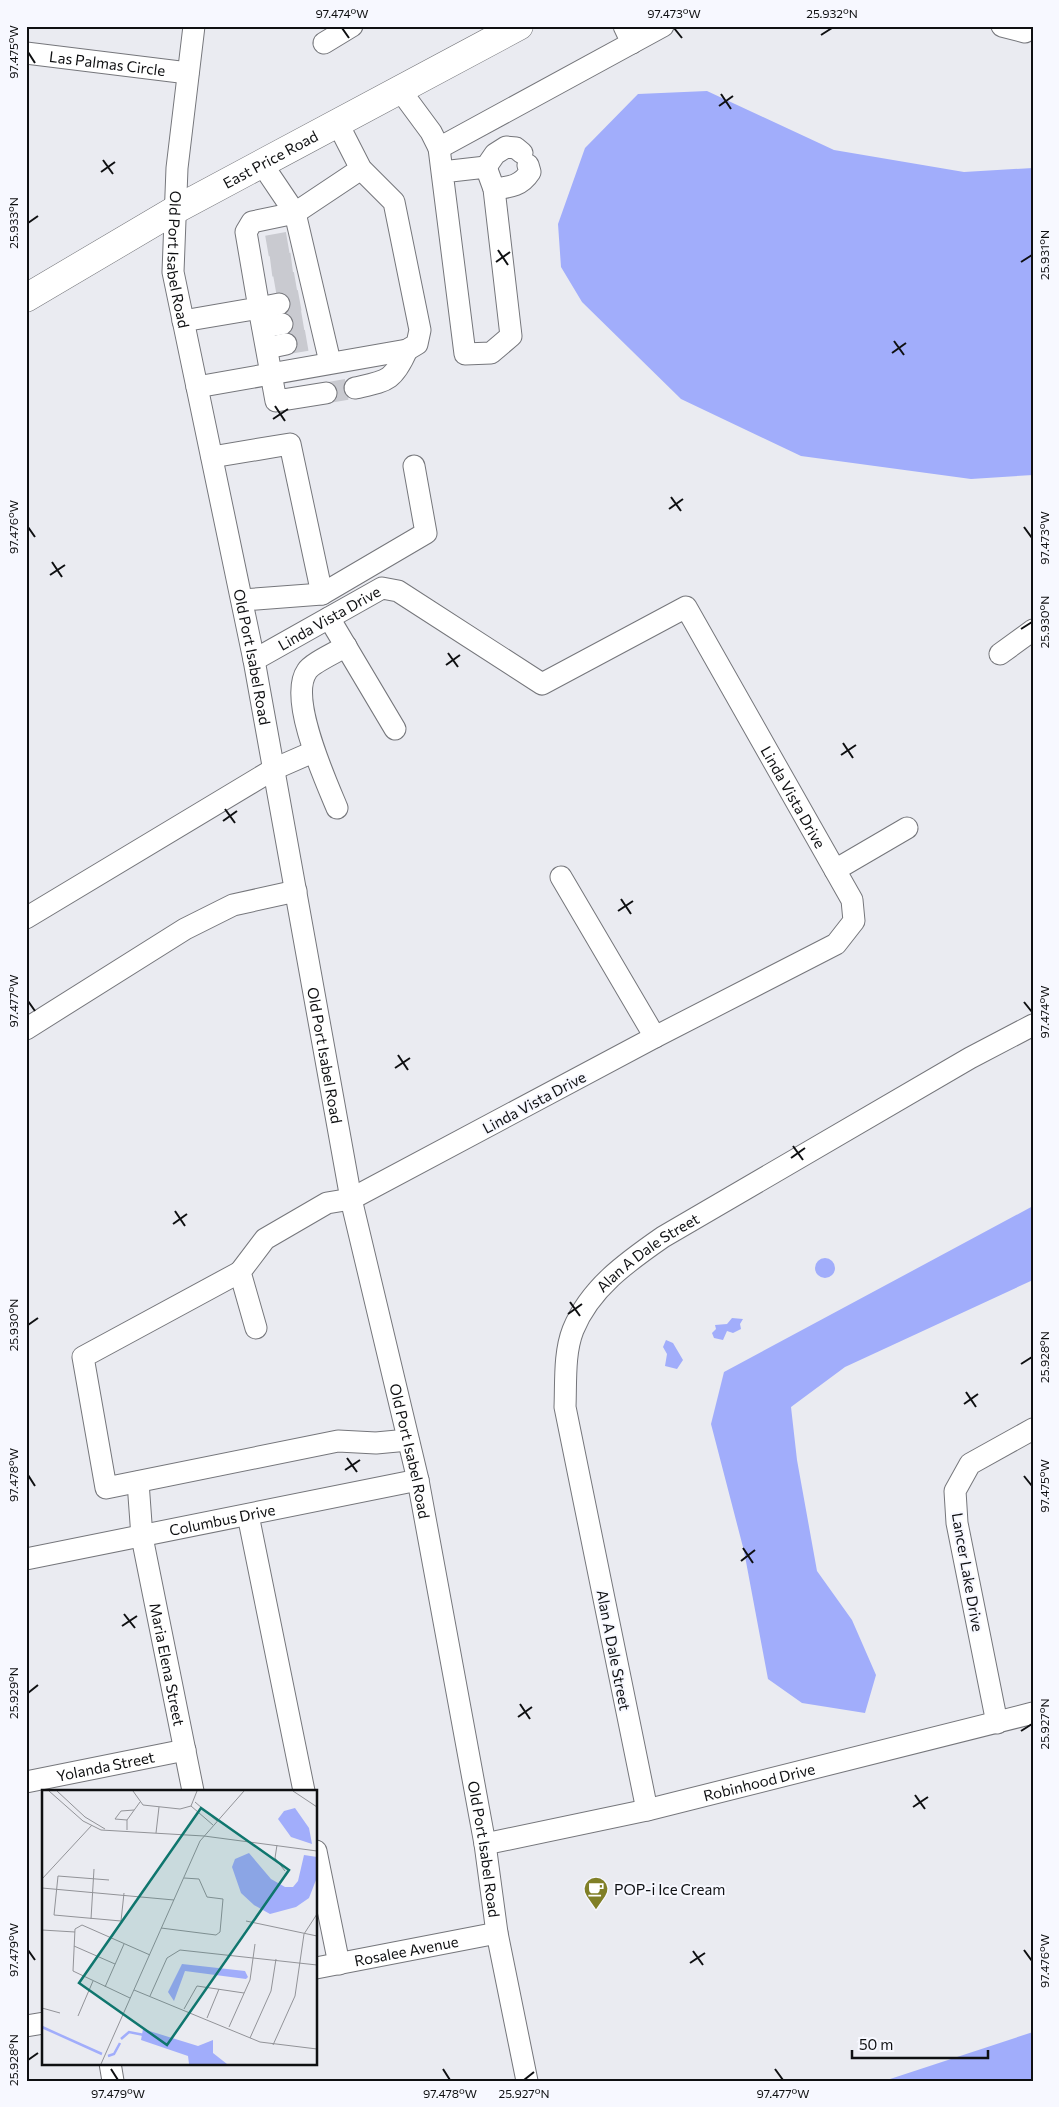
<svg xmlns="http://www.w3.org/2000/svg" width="1059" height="2107" font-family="Commissioner,sans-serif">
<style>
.water{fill:#a1adfb}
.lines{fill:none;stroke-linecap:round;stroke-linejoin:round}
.minor-tunnel{stroke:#c9cad0;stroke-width:21;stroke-dasharray:21 11;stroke-linecap:butt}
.minor-casing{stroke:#75767b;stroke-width:23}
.major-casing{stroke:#75767b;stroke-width:29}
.minor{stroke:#fff;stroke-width:21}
.major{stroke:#fff;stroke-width:28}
.ticks{fill:none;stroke:#0f1012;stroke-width:2}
.labels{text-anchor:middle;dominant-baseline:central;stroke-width:4;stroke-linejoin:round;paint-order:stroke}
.street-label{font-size:15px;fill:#0f1012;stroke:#f7f8ff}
.poi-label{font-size:15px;fill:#0f1012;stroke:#f7f8ff;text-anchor:start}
.inset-river{fill:none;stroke:#a1adfb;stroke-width:2.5}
.inset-road{fill:none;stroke:#929398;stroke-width:1}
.view{fill:#0f766e;fill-opacity:0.15;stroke:#0f766e;stroke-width:2.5}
.inset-edge{fill:none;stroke:#0f1012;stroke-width:2.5}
.neatline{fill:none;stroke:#0f1012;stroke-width:2}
.ticks-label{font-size:12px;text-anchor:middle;fill:#0f1012}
</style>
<rect width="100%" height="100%" fill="#eaebf1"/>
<!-- water -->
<path class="water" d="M707,91L834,150L964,172L1033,168V475L971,479L801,456L681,399L582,302L561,267L558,224L585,148L638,94Z
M1033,1206V1280L845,1367L791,1407L797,1460L817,1571L852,1620L876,1675L865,1713L802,1703L768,1679L744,1551L711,1424L724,1372Z
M815 1268a10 10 0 1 1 20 0a10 10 0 1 1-20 0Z
M732,1318L743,1319L740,1324L741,1329L733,1333L727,1331L723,1340L714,1338L712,1333L716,1329L715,1325L727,1324Z
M666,1340L673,1343L683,1360L677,1369L665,1366L667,1354L663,1347Z
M1033,2032V2081H884Z"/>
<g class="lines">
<!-- minor-tunnel -->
<path class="minor-tunnel" d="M267,246L290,242
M271,266L294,263
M275,286L298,282
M279,304L301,300
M282,324L306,320
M286,344L309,340
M326,393L355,388"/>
<defs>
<g id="minor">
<path id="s1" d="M194,26L177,168L173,272L254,660L351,1199L418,1480L485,1844L497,1933L527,2081"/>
<path d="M624,26L632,43"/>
<path d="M1002,26L1025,32"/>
<path d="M324,43L352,26"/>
<path id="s2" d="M26,53L188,73"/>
<path d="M400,90L431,132L439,148L663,26"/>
<path d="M439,148L442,172L465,354L491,353L511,336L494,189L486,167L442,172"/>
<path d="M486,167L495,154L506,147L516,148L522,153"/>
<path d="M494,189C510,187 521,186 530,172L528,165"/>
<path d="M279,304L259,308L276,401L326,393"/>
<path d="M183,321L259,308L246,232L252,222L295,213L262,164"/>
<path d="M263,327L282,324"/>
<path d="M267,348L286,344"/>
<path d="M330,362L295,213L361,169"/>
<path d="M197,387L407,350L417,344L420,330L394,202L361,169L338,124"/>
<path d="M355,388C386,381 393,382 407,350"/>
<path d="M212,457L290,444L322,594"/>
<path d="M242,600L322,594L426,533L414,466"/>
<path d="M329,618L395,729"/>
<path d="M1000,654L1033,630"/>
<path id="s3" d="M254,660L382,588L398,591L542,684L686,607L852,900L854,921L836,944L655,1037L351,1199L327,1203L265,1239L240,1272L256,1328"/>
<path d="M337,808C325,779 288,698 307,671C312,663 337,652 346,646"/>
<path d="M835,870L907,828"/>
<path d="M561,877L655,1037"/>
<path d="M26,918L274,769L313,752"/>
<path d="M26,1029L185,929L233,905L296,891"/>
<path d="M240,1272L83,1357L106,1488L338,1441L376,1443L408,1440"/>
<path id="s4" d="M138,1482L142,1537L193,1791"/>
<path d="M248,1515L304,1791"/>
<path id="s5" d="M26,1559L418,1480"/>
<path d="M997,1723L957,1523L955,1491L970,1464L1033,1429"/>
<path id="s6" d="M26,1782L185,1750"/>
<path id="s7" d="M647,1810L565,1407C566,1382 564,1353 573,1330C590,1288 627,1262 663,1237L970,1058L1033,1025"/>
<path id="s8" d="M485,1844L647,1810L1033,1713"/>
<path d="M316,1851L339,1964"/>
<path id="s9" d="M316,1968L497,1933"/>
<path d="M26,2026L44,2023"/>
<path d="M110,2063L113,2081"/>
</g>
<g id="major">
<path id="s10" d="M26,298L175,210L519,26"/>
</g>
</defs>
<!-- minor casing -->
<use href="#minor" class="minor-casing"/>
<!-- major casing -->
<use href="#major" class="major-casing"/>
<!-- minor -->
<use href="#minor" class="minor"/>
<!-- major -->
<use href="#major" class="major"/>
</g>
<!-- ticks -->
<path class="ticks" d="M342,28L349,38M674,28L682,38M821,35L832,28M28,52L35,63M721,94L731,109M719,106L733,96M103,160L113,174M101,172L115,162M28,223L38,216M498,250L508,265M496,262L510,252M1021,262L1032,255M894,341L904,355M892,353L906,343M275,406L285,421M273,419L288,409M671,497L681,511M669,509L683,499M28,527L35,537M1024,527L1032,538M52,562L62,577M50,575L65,565M1021,629L1032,622M448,653L458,667M446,665L460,655M843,743L853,758M841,755L856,745M225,809L235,823M223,821L237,811M621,899L631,914M618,911L633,901M28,1001L35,1011M1024,1002L1032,1012M398,1055L408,1070M395,1068L410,1058M793,1146L803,1160M791,1158L805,1148M175,1211L185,1226M173,1224L187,1214M570,1302L580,1316M568,1314L582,1304M28,1325L38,1318M1021,1364L1032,1357M966,1392L976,1407M964,1404L978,1394M347,1458L357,1472M345,1470L360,1460M28,1475L35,1486M1024,1476L1032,1486M743,1548L753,1563M741,1561L755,1550M124,1614L135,1628M122,1626L137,1616M28,1693L38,1685M520,1704L530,1719M518,1717L532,1707M1021,1731L1032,1724M915,1795L925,1809M913,1807L928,1797M28,1950L35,1960M1024,1950L1032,1961M693,1951L703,1965M690,1963L705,1953M28,2060L38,2053M111,2069L118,2080M443,2069L450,2080M775,2069L783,2080M524,2080L534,2072"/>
<!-- icons -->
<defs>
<symbol id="cafe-pin" viewBox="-11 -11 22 30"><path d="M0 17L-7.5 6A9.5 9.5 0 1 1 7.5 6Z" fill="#807f27" stroke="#f7f8ff"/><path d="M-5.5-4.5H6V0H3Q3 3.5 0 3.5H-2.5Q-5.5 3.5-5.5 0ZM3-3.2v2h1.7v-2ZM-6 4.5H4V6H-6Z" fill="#fff"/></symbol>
</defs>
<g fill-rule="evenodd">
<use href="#cafe-pin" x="582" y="1875" width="28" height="38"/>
</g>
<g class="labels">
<!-- street labels -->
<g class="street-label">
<text stroke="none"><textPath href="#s2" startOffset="82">Las Palmas Circle</textPath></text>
<text stroke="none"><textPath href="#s10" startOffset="281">East Price Road</textPath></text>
<text stroke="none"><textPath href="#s1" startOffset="235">Old Port Isabel Road</textPath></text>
<text stroke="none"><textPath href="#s3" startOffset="86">Linda Vista Drive</textPath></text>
<text stroke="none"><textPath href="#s1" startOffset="640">Old Port Isabel Road</textPath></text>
<text stroke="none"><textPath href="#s3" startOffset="716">Linda Vista Drive</textPath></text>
<text stroke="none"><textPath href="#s1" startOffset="1045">Old Port Isabel Road</textPath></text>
<text transform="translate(534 1102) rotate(-28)">Linda Vista Drive</text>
<text stroke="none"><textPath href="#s7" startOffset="599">Alan A Dale Street</textPath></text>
<text stroke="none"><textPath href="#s1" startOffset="1450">Old Port Isabel Road</textPath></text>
<text stroke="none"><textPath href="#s5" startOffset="200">Columbus Drive</textPath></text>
<text transform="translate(968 1572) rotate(80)">Lancer Lake Drive</text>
<text transform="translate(614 1650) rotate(79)">Alan A Dale Street</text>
<text stroke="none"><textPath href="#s4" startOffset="185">Maria Elena Street</textPath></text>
<text stroke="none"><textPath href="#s6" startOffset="81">Yolanda Street</textPath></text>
<text stroke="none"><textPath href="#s8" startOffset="281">Robinhood Drive</textPath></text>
<text stroke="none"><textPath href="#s1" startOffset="1855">Old Port Isabel Road</textPath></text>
<text stroke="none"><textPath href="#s9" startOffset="92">Rosalee Avenue</textPath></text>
</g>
<!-- poi labels -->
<g class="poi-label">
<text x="614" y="1889">POP-i Ice Cream</text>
</g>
</g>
<!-- overview -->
<g transform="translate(42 1790)">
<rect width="275" height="275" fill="#eaebf1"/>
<path d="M253,18L267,38L270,54L249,47L236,29L242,21ZM207,63L229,89L243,97H251L256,91L262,65L275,67L274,90L267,108L254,117L228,124L212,115L199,103L190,77L193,69ZM140,174L203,181L206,187L204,189L143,181L132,211L126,202ZM101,239L156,256L171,250V263L185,274H147L146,266L99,250Z" fill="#a1adfb"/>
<path class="inset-river" d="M0,237L60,264M79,249L87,242L102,245M66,266L72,264L78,253"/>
<path class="inset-road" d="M7,1L41,31L59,40L162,46L275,61M15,1L43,27L63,39M91,1L101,15L138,19L149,16L155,1M251,1L275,17M153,12L175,31M149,16L171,35M85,30L73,29L79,21L92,20M85,40V30L98,12M114,43L117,17M235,55L233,68L243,81M0,89L50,35M67,90L16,86L12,125L79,131L82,103M0,98L132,110M49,129L52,79M204,131L275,146M119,138L174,145L178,142L181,109L165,107L157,89L142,88M0,140L33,142M32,156L73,174M63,197L82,154M92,200L218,252L275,259M108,206L125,168L138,160L275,175M88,208L31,181L33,139L40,135L108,165M0,218L18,223M142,219L155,196L202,203M36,226L51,191M165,228L177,199M187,237L208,190L213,154M0,242V274M208,248L229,201L234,169M231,255L253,206L262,144L275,124M59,274L158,51L202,1"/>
<path class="view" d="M159,18L247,80L125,255L37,193Z"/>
<rect width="275" height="275" class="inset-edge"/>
</g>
<!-- border -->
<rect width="1059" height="2107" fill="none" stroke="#f7f8ff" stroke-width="55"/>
<!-- scale -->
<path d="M852 2050v8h136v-8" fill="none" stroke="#0f1012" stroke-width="2.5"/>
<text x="859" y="2050" font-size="15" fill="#0f1012" stroke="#f7f8ff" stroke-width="4" paint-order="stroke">50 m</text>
<rect x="28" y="28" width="1004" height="2052" class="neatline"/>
<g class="ticks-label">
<text x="342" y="18">97.474°W</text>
<text x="674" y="18">97.473°W</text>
<text x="832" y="18">25.932°N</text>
<text transform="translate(14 52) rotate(-90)" y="4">97.475°W</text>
<text transform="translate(14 223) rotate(-90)" y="4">25.933°N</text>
<text transform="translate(1045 255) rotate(-90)" y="4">25.931°N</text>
<text transform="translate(14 527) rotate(-90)" y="4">97.476°W</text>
<text transform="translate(1045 538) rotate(-90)" y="4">97.473°W</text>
<text transform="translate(1045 622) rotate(-90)" y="4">25.930°N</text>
<text transform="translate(14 1001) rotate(-90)" y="4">97.477°W</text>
<text transform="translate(1045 1012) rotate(-90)" y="4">97.474°W</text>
<text transform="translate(14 1325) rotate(-90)" y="4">25.930°N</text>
<text transform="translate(1045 1357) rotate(-90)" y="4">25.928°N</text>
<text transform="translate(14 1475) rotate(-90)" y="4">97.478°W</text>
<text transform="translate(1045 1486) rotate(-90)" y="4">97.475°W</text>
<text transform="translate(14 1693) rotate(-90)" y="4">25.929°N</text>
<text transform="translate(1045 1724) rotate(-90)" y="4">25.927°N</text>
<text transform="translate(14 1950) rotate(-90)" y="4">97.479°W</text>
<text transform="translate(1045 1961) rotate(-90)" y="4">97.476°W</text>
<text transform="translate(14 2060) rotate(-90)" y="4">25.928°N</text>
<text x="118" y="2098">97.479°W</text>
<text x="450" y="2098">97.478°W</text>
<text x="524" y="2098">25.927°N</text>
<text x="783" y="2098">97.477°W</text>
</g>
</svg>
